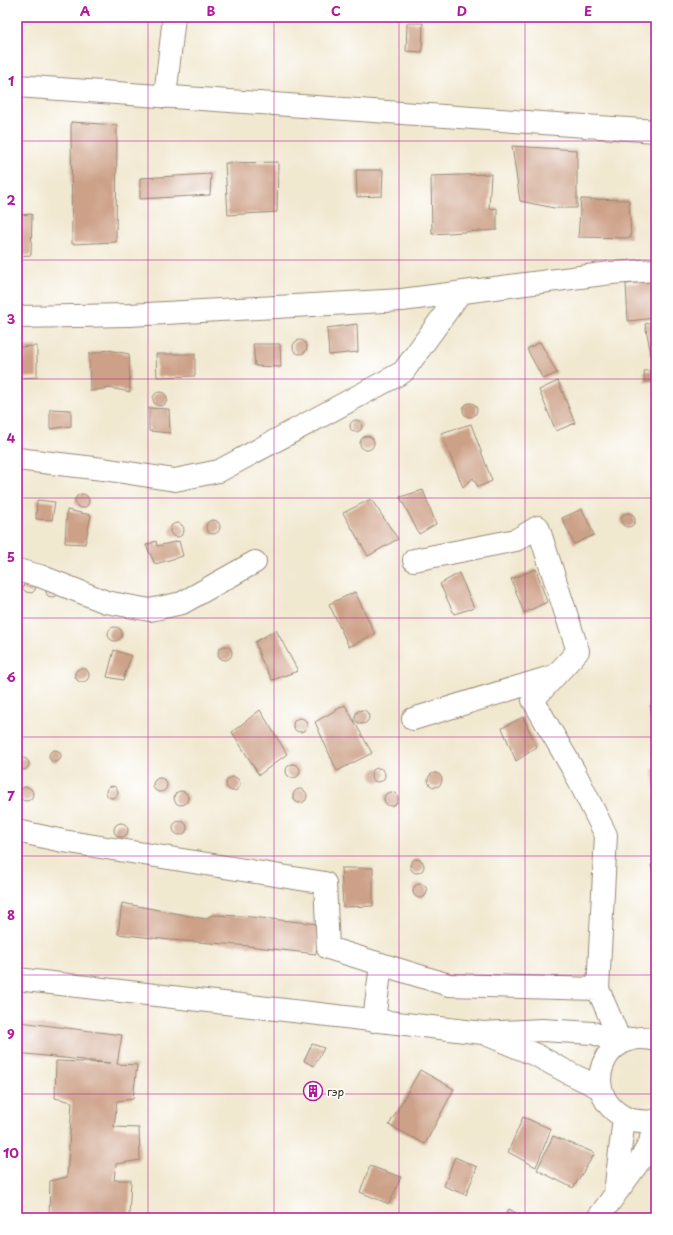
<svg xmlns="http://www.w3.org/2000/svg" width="673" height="1235" font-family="'Playpen Sans',sans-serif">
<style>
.building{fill:#cda188}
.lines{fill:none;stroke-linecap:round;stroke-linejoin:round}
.minor-casing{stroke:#968977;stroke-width:24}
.minor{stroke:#fff;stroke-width:22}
.grid{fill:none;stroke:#b5179e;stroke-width:1;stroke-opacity:0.55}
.labels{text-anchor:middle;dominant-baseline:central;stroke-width:3.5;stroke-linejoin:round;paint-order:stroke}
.poi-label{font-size:11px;fill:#3b2a1e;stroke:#fff;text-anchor:start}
.neatline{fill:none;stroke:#b5179e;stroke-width:1.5}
.grid-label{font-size:13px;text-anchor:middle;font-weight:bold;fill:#b5179e}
</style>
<rect width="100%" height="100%" fill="#fff"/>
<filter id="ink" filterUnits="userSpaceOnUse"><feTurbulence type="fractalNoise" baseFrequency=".025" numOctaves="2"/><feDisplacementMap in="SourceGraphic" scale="8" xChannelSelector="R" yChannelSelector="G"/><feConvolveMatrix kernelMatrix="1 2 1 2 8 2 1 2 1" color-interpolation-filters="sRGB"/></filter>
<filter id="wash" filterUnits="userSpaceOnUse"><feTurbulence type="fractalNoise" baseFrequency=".012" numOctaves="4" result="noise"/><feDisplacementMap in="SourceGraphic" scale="16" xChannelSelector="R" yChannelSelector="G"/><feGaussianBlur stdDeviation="0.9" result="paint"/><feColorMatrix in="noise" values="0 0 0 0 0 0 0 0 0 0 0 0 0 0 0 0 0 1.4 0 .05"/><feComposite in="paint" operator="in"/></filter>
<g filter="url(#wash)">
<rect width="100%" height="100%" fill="#f1e8d0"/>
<g id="blocks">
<!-- building -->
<path class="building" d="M407,23H423L422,52L406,51Z
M71,122L117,125L116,242L72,244Z
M512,146L577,150V208H554L520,201Z
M278,162L277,212L228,215L225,163Z
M356,170H383L382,196L357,197Z
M211,174L210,195L140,199V178Z
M491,174L489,209L497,208V230L432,234L431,176Z
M581,199L629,200L631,238L578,237Z
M32,214L31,255L17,256V215Z
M656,281V318L628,321L626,284Z
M656,322V369H654L645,324Z
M357,324L358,352L329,355L327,328Z
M293 347a7 7 0 1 1 14 0a7 7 0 1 1-14 0Z
M540,342L557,373L543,379L527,349Z
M253,344H280L281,367L255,366Z
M37,346V377L17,378V347Z
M108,350L129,354L130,392L110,388L90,391L89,354Z
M156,354H195V376L157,377Z
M656,370V381L645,382L644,371Z
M558,381L575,423L556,431L539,390Z
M153 399a7 7 0 1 1 14 0a7 7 0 1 1-14 0Z
M463 410a7 7 0 1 1 14 0a7 7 0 1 1-14 0Z
M149,408L169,409L170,433L149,431Z
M50,409L71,410V426L50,429Z
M350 426a6 6 0 1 1 12 0a6 6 0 1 1-12 0Z
M471,424L492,481L478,487L473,478L463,487L441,433Z
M360 443a7 7 0 1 1 14 0a7 7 0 1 1-14 0Z
M423,490L436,524L419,534L400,497Z
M75 501a7 7 0 1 1 14 0a7 7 0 1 1-14 0Z
M371,499L398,539L368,556L343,513Z
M37,500L55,502L52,520L36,519Z
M582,509L594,535L574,544L562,518Z
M67,510L91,515L85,544L65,543Z
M621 520a7 7 0 1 1 14 0a7 7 0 1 1-14 0Z
M206 527a7 7 0 1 1 14 0a7 7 0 1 1-14 0Z
M170 530a7 7 0 1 1 14 0a7 7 0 1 1-14 0Z
M156,541L157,546L179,541L183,556L155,564L146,545Z
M536,569L547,602L524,613L511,579Z
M459,573L474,608L454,614L440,584Z
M24,582L36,586L35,590L32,593L26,592L23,589Z
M47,586L58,594L56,596L52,597L48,596L46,593Z
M355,592L375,634L349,647L329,604Z
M108 634a7 7 0 1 1 14 0a7 7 0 1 1-14 0Z
M276,630L298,671L272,680L261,659L255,642Z
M218 653a7 7 0 1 1 14 0a7 7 0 1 1-14 0Z
M114,650L131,656L123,680L107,677Z
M75 675a7 7 0 1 1 14 0a7 7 0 1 1-14 0Z
M656,704V733H655L650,705Z
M345,705L372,753L337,771L315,722Z
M260,710L287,754L259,775L232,732Z
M355 717a7 7 0 1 1 14 0a7 7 0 1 1-14 0Z
M523,717L537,747L516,761L502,728Z
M293 725a7 7 0 1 1 14 0a7 7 0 1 1-14 0Z
M49 756a6 6 0 1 1 12 0a6 6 0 1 1-12 0Z
M17 764a6 6 0 1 1 12 0a6 6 0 1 1-12 0Z
M286 771a7 7 0 1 1 14 0a7 7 0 1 1-14 0Z
M656,768V786H654L652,769Z
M371 775a7 7 0 1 1 14 0a7 7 0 1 1-14 0Z
M428 780a7 7 0 1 1 14 0a7 7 0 1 1-14 0Z
M226 784a7 7 0 1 1 14 0a7 7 0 1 1-14 0Z
M153 785a7 7 0 1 1 14 0a7 7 0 1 1-14 0Z
M106 792a6 6 0 1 1 12 0a6 6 0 1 1-12 0Z
M19 794a7 7 0 1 1 14 0a7 7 0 1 1-14 0Z
M293 796a7 7 0 1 1 14 0a7 7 0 1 1-14 0Z
M174 798a7 7 0 1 1 14 0a7 7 0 1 1-14 0Z
M384 799a7 7 0 1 1 14 0a7 7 0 1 1-14 0Z
M173 828a7 7 0 1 1 14 0a7 7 0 1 1-14 0Z
M114 830a7 7 0 1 1 14 0a7 7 0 1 1-14 0Z
M410 866a7 7 0 1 1 14 0a7 7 0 1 1-14 0Z
M651,865H656V883H655Z
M341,868H373V906L343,907Z
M413 891a7 7 0 1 1 14 0a7 7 0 1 1-14 0Z
M122,903L205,919L212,915L241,916L319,924L316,954L239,945L170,940L118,934Z
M20,1022L122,1035L117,1064L137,1065L133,1099L117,1101L114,1127L139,1128L140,1160L116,1164L114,1180H131L129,1216H49L50,1181L67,1177L72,1102L55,1098L56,1061L111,1063L17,1053Z
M312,1044L324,1048L314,1066L304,1061Z
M420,1070L454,1089L425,1144L389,1125Z
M307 1091a6 6 0 1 1 12 0a6 6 0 1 1-12 0Z
M523,1117L551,1129L536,1167L508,1152Z
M553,1136L595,1153L573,1188L537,1170Z
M455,1157L477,1167L466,1195L444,1186Z
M370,1166L401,1177L389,1204L360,1192Z
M509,1209L525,1218H504Z"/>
</g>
</g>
<g filter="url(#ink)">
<use href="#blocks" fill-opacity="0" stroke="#968977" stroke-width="1"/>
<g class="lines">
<defs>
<path id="minor" d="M17,86L656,131
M165,97L174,17
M17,317L129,315L402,300L611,273L656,270
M17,459L103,469L175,480L219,471L403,372L460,293
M414,560L516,540L538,527L578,651L533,700L574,771L606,835L598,989L621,1043
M17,570L40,576L106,602L150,610L182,603L255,562
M413,719L554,676
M17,831L63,841L325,883L328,948L449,985L598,989
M17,979L483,1033L542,1030L593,1033L621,1043
M374,1021L381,964
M488,1035L538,1056L569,1073L600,1088
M656,1040C602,1026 579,1094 624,1117C633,1122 644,1121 654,1122L656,1120
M615,1193L624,1118
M598,1218L641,1159L650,1143L654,1122"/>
</defs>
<!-- minor casing -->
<use href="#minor" class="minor-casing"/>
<!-- minor -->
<use href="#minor" class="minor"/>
</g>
</g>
<!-- grid -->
<path class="grid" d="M148,17V1218M274,17V1218M399,17V1218M525,17V1218M17,141H656M17,260H656M17,379H656M17,498H656M17,618H656M17,737H656M17,856H656M17,975H656M17,1094H656"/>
<!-- icons -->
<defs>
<symbol id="building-ring" viewBox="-11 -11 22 22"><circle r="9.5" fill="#fff" stroke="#b5179e" stroke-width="1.5"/><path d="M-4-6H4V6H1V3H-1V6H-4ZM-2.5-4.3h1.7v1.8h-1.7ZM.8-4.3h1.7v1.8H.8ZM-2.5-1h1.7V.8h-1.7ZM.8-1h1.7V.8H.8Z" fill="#b5179e"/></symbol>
</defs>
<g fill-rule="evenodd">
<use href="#building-ring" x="302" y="1080" width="22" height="22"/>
</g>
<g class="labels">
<!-- poi labels -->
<g class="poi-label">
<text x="327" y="1091">гэр</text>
</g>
</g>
<!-- margin -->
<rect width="673" height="1235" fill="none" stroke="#fff" stroke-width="44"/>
<rect x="22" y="22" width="629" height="1191" class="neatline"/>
<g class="grid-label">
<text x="85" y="16">A</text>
<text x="211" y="16">B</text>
<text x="336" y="16">C</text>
<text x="462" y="16">D</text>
<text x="588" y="16">E</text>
<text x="11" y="86">1</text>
<text x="11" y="205">2</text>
<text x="11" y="324">3</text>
<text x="11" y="443">4</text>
<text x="11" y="562">5</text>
<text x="11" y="682">6</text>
<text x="11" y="801">7</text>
<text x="11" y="920">8</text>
<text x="11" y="1039">9</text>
<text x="11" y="1158">10</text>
</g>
</svg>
